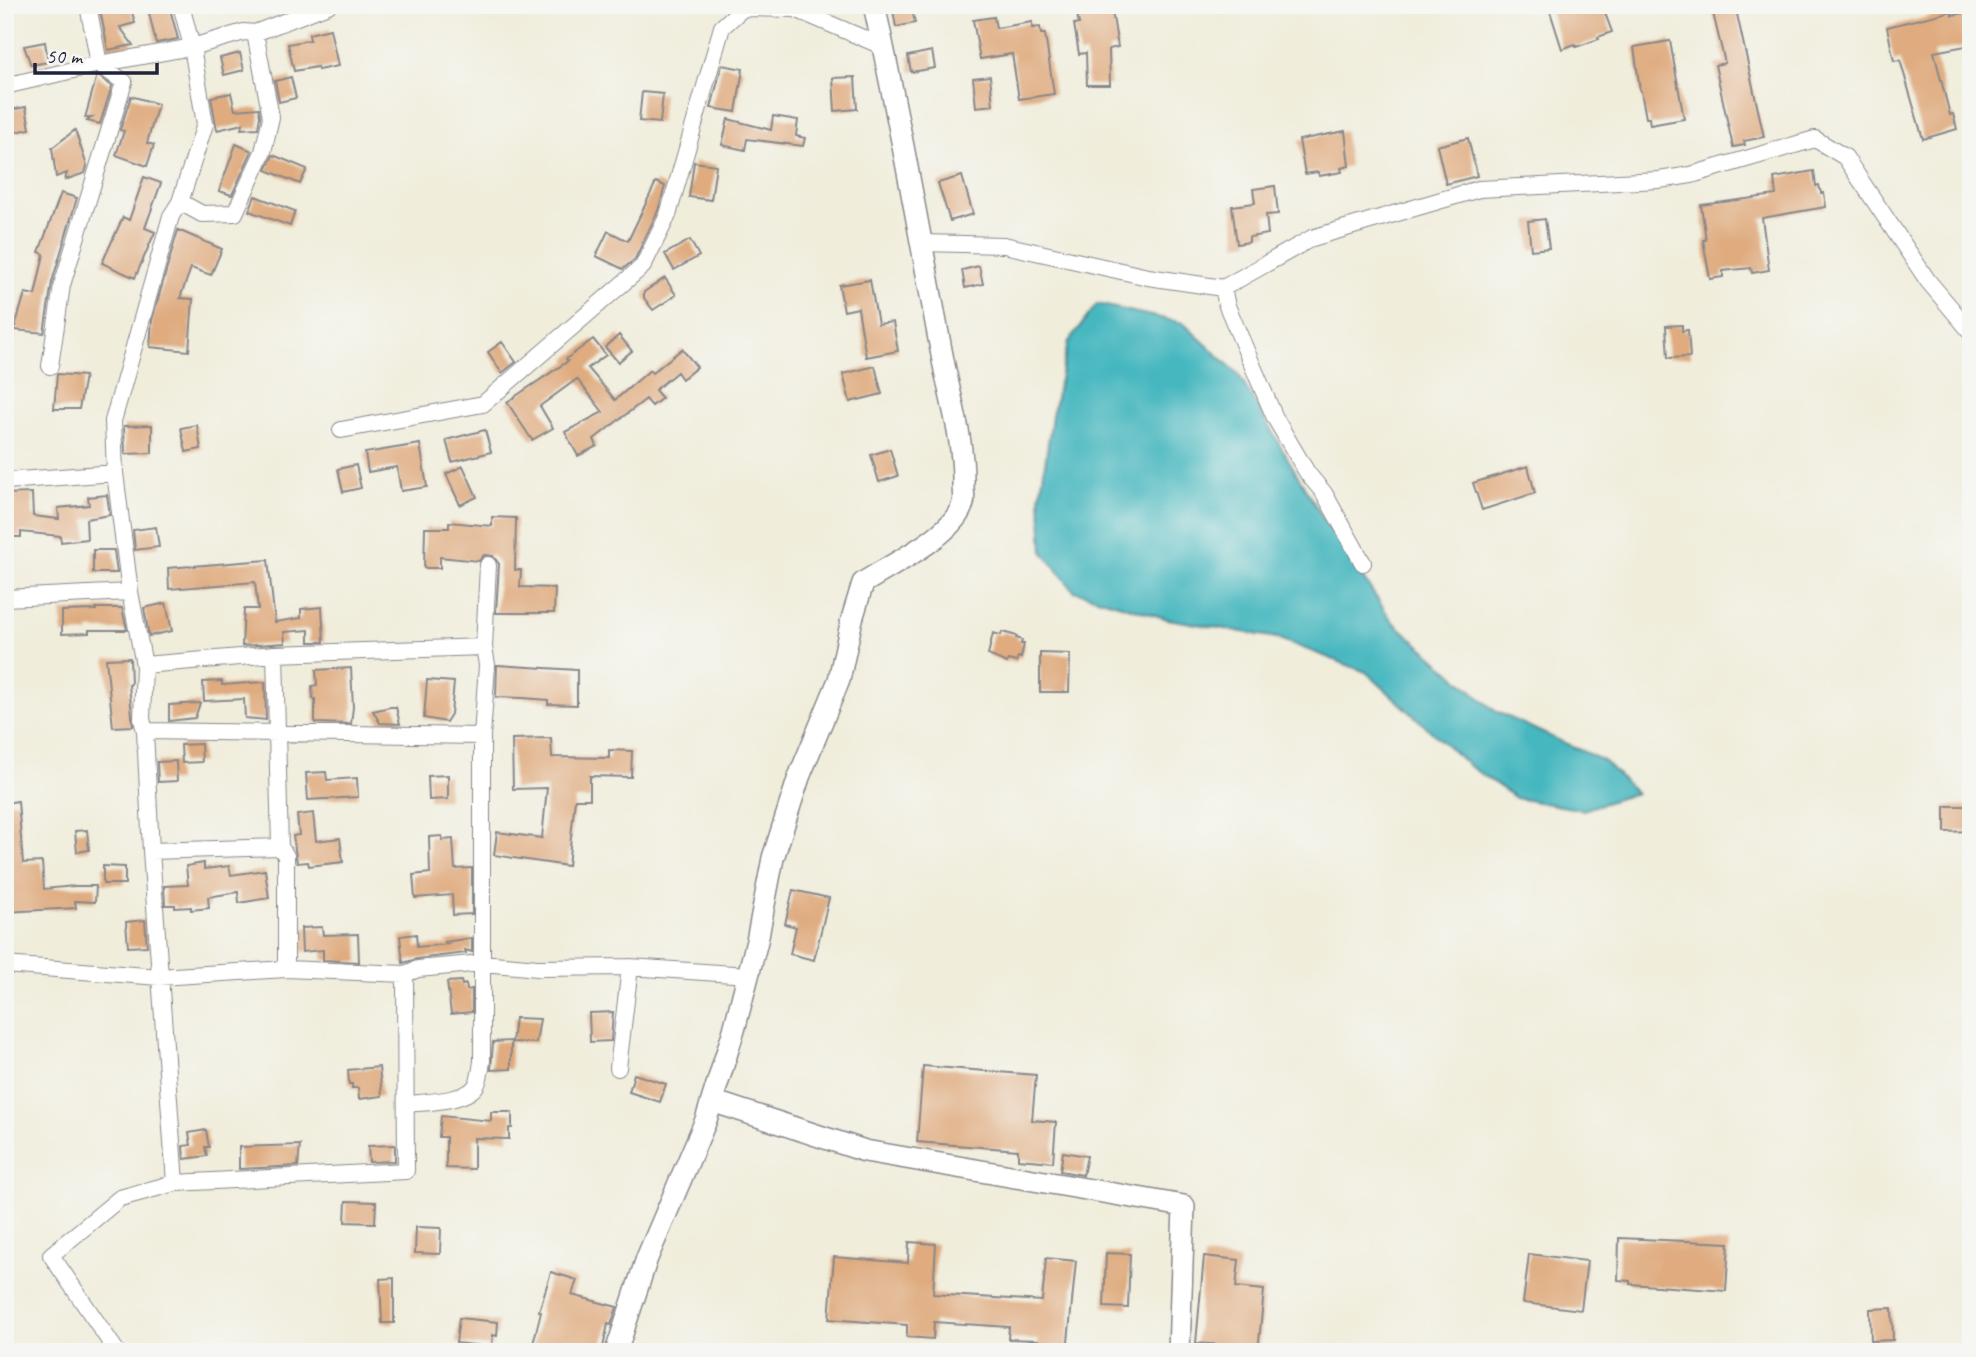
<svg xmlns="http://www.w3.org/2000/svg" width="1976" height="1357" font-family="Caveat,sans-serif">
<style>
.water{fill:#47b7bf;stroke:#346c7d;stroke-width:2}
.building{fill:#dfab7f}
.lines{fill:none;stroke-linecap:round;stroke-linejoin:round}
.street-casing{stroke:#89888b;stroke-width:18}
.secondary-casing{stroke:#89888b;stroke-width:24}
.street{stroke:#fff;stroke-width:16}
.secondary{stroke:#fff;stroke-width:21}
</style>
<rect width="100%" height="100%" fill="#f6f6f2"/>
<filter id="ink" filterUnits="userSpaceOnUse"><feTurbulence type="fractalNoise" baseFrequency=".0143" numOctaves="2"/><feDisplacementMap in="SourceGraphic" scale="14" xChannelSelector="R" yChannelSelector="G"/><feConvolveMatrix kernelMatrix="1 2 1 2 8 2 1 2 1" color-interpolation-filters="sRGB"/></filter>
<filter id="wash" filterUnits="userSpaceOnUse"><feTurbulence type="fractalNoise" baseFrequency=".00686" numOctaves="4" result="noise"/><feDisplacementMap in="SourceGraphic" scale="28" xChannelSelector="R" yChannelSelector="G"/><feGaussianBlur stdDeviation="1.57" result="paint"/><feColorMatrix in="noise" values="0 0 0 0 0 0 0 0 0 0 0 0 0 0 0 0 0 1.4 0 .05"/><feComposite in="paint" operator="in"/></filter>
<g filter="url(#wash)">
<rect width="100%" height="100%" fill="#f0eddb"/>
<!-- water -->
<path class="water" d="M1097,304L1183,323L1238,374L1324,520L1392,621L1495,711L1604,761L1636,793L1583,810L1516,798L1468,765L1366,672L1277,638L1168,619L1074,591L1043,552L1040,498L1052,416L1068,343Z"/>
<g id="blocks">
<!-- building -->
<path class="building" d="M99,5H130L135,23L120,27L133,45L108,50Z
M163,5H169L178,39L156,43L148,9Z
M892,5H911L915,23L896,27Z
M1101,5H1111L1118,47L1109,49L1110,85H1087L1086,53L1079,54L1074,24H1079L1076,9Z
M1548,5H1602L1612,32L1598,37L1599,39L1576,47L1575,44L1562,49Z
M1727,5H1735L1764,137L1744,141L1745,145L1733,147L1715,65L1725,63L1712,9Z
M1952,11V15L1971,12V45L1934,52L1950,115L1953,114L1957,129L1923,139L1900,60L1894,61L1887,27Z
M994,17L996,28L1032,22V28L1040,27L1041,34H1045L1054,94L1019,99L1012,54L980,59L973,20Z
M330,29L338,66L318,70L317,67L294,71L288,44L310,40L309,34Z
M1670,41L1684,119L1650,125L1649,118H1646L1641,91H1640L1634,47Z
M45,42L48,62L31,65L24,46Z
M932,51L935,68L911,72L908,56Z
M240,53L244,70L224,75L220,58Z
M722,65L743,69L736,112L711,108Z
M97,75L112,86L100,124L87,121L92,117L85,118Z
M990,76L993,105L976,107L973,78Z
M291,77L296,98L279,102L275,81Z
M855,77L857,109L835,111L833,78Z
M642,92L663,94L660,123L639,121Z
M231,93L235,110L259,108L260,117L258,128L241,129L243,124L217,130L211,97Z
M131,96L158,104L147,143L154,145L147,166L116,155L124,131L120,130Z
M26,107L30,129L5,134V111Z
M773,116L798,120L796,136L805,138L803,146L747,139L745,150L722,145L728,119L771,130Z
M75,130L87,166L85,173L65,180L67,173L56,177L52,148Z
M1345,131L1349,166L1341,168L1342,172L1319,176L1318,172L1305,174L1299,140Z
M1468,138L1477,176L1446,184L1437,146Z
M236,144L252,151L232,195L219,191Z
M273,155L307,169L300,184L266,170Z
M694,162L716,165L711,200L689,197Z
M1814,171L1816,186L1819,185L1821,193H1824L1826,207L1762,218L1769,270L1752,273L1751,268L1723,271V277L1710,279L1703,240H1706L1701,205L1776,195L1774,178Z
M962,176L973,214L950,221L938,183Z
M144,177L161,183L145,228L155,232L135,278L102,263L123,217L129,220Z
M656,182L665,186L658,211L635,259L623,269L596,256L608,231L628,241Z
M1275,186L1278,214L1266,215L1268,234L1249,237V242L1237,244L1232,206L1255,203L1253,189Z
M61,193L77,198L52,282L44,333L14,330L25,293L35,295L44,254L39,252Z
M255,196L295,211L290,226L249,211Z
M1545,219L1549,248L1531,250L1528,221Z
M178,230L222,249L211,275L191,268L180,298L193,299L189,351L150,347L152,320Z
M690,240L699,256L674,270L665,254Z
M979,266L983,284L965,288L962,270Z
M665,278L676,295L653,310L644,298V292Z
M870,280L878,324L893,322L898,351L866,357L858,308L844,311L839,285Z
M1682,325V331L1688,330L1690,357L1668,358L1666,326Z
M619,335L632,351L618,362L605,347Z
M593,339L606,355L588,368L615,400L650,370L652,373L682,349L697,367L682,379L677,372L655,390L662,398L652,406L646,399L594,439L597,446L578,456L565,432L603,412L577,379L540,406L553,428L532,440L507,402L568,361L566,359Z
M502,342L516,362L502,373L488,352Z
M875,366L882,394L850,402L843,374Z
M57,374L85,376L79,409H54Z
M152,425V453L125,454L124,426Z
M197,425L201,449L186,452L181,428Z
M485,430L491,452L452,462L446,440Z
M420,444L427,487L401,491L397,467L368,472L365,453Z
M890,449L898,476L879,482L871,455Z
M356,465L361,488L343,492L338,469Z
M463,466L477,497L460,505L446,474Z
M1528,466L1535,493L1482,510L1473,483Z
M32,493L33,516L59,519L58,508L89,505L88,497L107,495L110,515L86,519L87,539L61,542L60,536L21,532V537H5V494Z
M492,517L516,518L515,570H521L520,587L555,588L554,613H496L499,564L493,556L484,555L479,561L440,557V568H424L425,528H449V522L492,526Z
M156,527L159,547L135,550L133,530Z
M93,550H114L117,573H93Z
M268,560L275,622L301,618V609L322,607L324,642H309V630L284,632L285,643L242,646L244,609H258L255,582L169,589L168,568Z
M166,603L172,631L149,636L144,608Z
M96,608H122L127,630H89V633L62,634V611L96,610Z
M1002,632L1017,636L1016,638L1022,640L1021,644H1024L1021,658L1018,657L1016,662L1008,660L1007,663L988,655L993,633L1001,635Z
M1040,653L1070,654L1069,692H1040Z
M130,658L131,684L129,685L133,726L113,727L106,659Z
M497,665L577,670V705L548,704V700L523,698L496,697Z
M351,668L353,707L351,724L315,723V699H313L312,686L317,685L316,670Z
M427,680L454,682L451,714L446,722L424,718Z
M222,681V685L265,682L266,720L245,718L244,699L204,701L203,682Z
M200,703L195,718L169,721V705Z
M390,707H396L400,724L380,723L373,711Z
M551,738L552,757L609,758V750L632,751L631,777L590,776V799H575L568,866L494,855L497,832L542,838L547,788L513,789L512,739Z
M201,744L202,762L182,763L181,745Z
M176,761L177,781L158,782L157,762Z
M326,772L327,780L357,778L358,797L308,800L306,773Z
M448,775V799L429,800L428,776Z
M18,801L23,863L42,862L44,889L75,886H96L95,902L75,901L76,908L5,912V803Z
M1945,806H1971V831L1945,832Z
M313,813L316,841L340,838L343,862L309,866L308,862L297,863L293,836L299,835L297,815Z
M87,830L89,850L77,852L75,831Z
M442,836V840L453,839L455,869L472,868V914L453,915L452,895L415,898L413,875L430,873L429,837Z
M204,863V869L229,866L231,875L265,870L269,898L239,903L238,892L208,897L209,908L191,910V907L175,908V905H165L164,886L188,885L186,866Z
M103,866L125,867V884H103Z
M793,890L829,898L814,960L790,954L796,927L785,924Z
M145,920L147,946L128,947L126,922Z
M322,927L323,935L358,934L359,962L323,960V950L302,952L301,928Z
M416,934L417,947L450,944L444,942L472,938V952L465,950L466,953L417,959L403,963L400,936Z
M461,981L462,985L466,984L467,990L472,989V1012L451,1014L447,982Z
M613,1012L611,1041L590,1042L589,1013Z
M515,1018L540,1019L536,1043L512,1042Z
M511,1041V1069L491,1070L493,1042Z
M923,1066L1036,1075L1032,1120L1056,1122L1053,1162L1018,1159V1150L917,1142Z
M379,1067L382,1096L359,1099L358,1088H352V1084H349L348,1070Z
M634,1074L666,1084L660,1102L629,1092Z
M491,1112H512V1128H509V1139L474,1138V1169L446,1168V1137H439L441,1116L491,1121Z
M206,1130L209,1147H205L207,1156L184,1159L183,1146L191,1145L189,1133Z
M300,1145L298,1166L239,1169V1147Z
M395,1145V1161L369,1162L368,1146Z
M1063,1152L1087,1156L1083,1175L1060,1171Z
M346,1201L376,1202L375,1223L345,1222Z
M416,1227L441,1228L440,1254L415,1253Z
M1619,1238L1729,1243L1726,1291L1630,1284V1281L1618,1280Z
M909,1242L936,1244L933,1294L1042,1301L1046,1258L1076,1261L1067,1352H1037L1038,1340L1008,1339L1009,1327L934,1322L933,1339L907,1337V1325L829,1319L834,1257L908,1263Z
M1106,1253L1130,1254L1128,1308L1104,1307Z
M1529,1254L1587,1261L1581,1310L1523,1303Z
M1204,1256L1239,1260L1236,1287L1264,1290L1258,1352H1224V1345L1196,1343Z
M551,1272L577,1280L572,1295L617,1307L611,1325L608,1324L602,1352H531L541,1312L539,1311Z
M394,1278V1323H382L380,1279Z
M1892,1308L1893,1340L1871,1341L1870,1309Z
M459,1318L498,1322L497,1336L493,1335L492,1347L456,1343Z"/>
</g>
</g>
<g filter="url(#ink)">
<use href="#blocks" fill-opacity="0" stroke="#89888b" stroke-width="2"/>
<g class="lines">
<defs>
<path id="street" d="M5,86L99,64L192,47L244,32L255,33L328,5
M180,202L202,214L235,213L263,152L271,117L255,33
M922,243L1004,245L1148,277L1223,288L1312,238L1479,189L1659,180L1691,175L1815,139L1845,157L1928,281L1971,332
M1223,288L1227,306L1275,418L1308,474L1324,493L1363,563
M50,366L62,285L124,82L99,64L88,5
M341,430L483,404L643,266L668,215L722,27L743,8L795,9L884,47
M115,473L113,421L171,216L180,202L205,124L192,47L181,5
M5,481L115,473L130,592L144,665L142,719L145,731L151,851L175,1183L406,1171L405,974
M5,598L130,592
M275,654L280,847L286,856V969
M144,665L275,654L484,647
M145,731L482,736
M151,851L280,847
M5,965L159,977L286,969L405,974L418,969L483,963L538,968L630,967L748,975
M618,1068L630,967
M407,1104C425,1102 468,1102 477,1084C480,1077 481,1069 482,1061V736L487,665L484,647L488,565
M117,1352L51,1255L120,1198L175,1183"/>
<path id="secondary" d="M712,1101L865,1151L1184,1206L1179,1352
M616,1352L647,1258L706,1120L734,1030L757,941L773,858L799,777L839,680L852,619L863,583C890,565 951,537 962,506C965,501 963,492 963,485C964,440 950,399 942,355C920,238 900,121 874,5"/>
</defs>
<!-- street casing -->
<use href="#street" class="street-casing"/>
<!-- secondary casing -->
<use href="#secondary" class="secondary-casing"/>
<!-- street -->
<use href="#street" class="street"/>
<!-- secondary -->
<use href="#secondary" class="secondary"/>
</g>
</g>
<!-- margin -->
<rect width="1976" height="1357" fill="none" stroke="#f6f6f2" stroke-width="28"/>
<!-- scale -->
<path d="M35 63v10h122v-10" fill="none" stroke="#22223b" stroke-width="3.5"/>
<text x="46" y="63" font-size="21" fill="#22223b" stroke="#f6f6f2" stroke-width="5" paint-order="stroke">50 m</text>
</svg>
